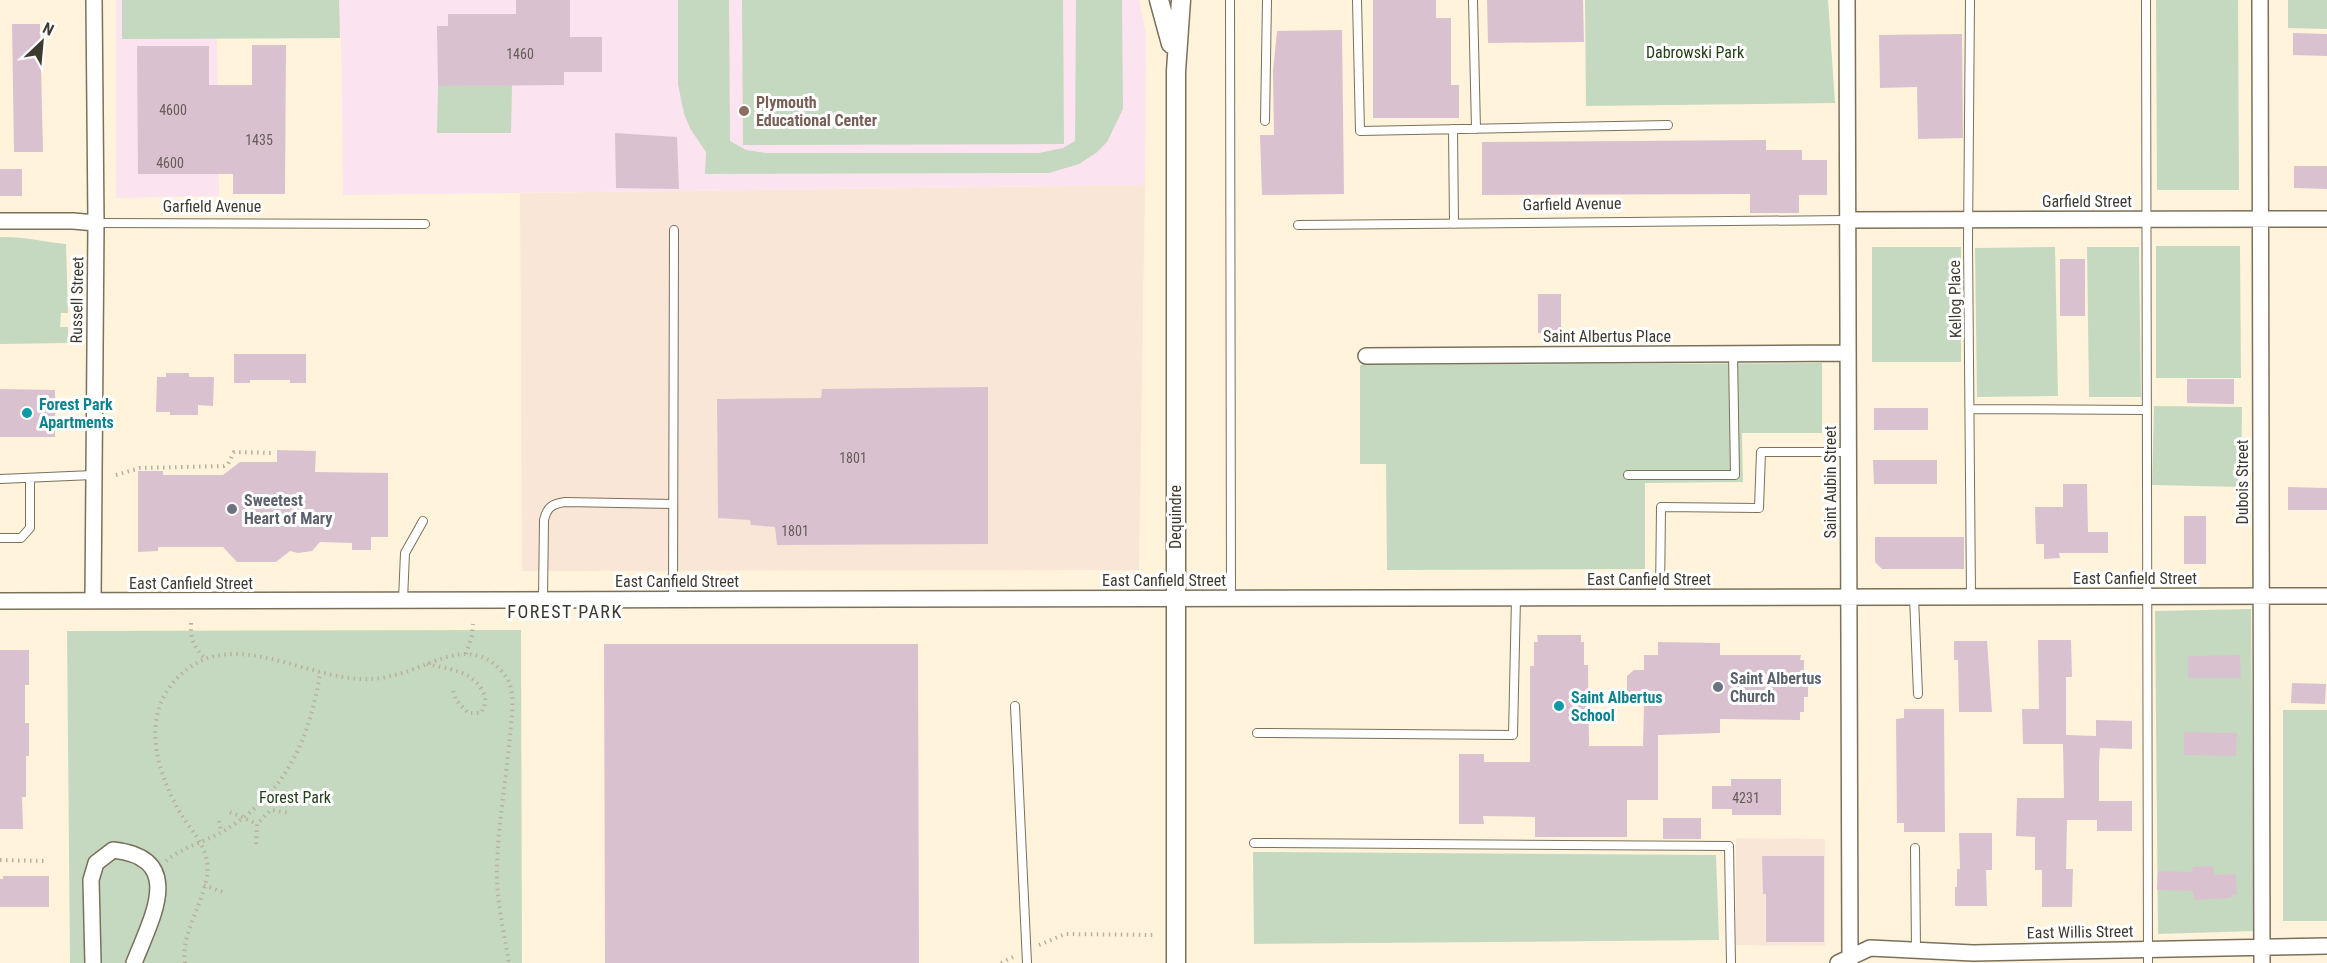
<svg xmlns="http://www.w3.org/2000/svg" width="2327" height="963" font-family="'Roboto Condensed',sans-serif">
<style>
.commercial{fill:#fae6d7}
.education{fill:#fbe3ef}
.green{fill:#c5d9c0}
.building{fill:#dac1d0}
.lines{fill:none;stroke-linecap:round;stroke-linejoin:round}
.service-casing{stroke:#7b715b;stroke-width:10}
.minor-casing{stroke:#7b715b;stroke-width:18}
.tertiary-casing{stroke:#7b715b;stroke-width:21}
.path{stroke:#b9b09d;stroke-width:4;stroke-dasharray:1.5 4.5;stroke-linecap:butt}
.service{stroke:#fff;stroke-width:8}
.minor{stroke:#fff;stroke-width:15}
.tertiary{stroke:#fff;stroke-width:18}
.education-dot{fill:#8d6e63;stroke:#fff;stroke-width:2}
.culture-dot{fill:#0f9aa8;stroke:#fff;stroke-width:2}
.worship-dot{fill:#6b7280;stroke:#fff;stroke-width:2}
.labels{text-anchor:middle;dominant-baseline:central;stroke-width:6;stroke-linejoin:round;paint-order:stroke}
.number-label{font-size:14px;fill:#655c58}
.park-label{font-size:16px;fill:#234019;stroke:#fff}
.education-label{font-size:16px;font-weight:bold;fill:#785e54;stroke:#fff;text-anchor:start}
.street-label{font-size:16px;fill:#3e3a30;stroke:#fff}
.culture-label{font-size:16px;font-weight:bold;fill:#0d838f;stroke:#fff;text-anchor:start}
.worship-label{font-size:16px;font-weight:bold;fill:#5b616d;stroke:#fff;text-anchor:start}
.neighbourhood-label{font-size:18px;letter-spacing:1.5px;fill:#3e3a30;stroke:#fff}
</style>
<rect width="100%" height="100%" fill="#fff3db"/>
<!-- commercial -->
<path class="commercial" d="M1145,185L1139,570L522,571L520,193Z
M1736,838L1825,839V946L1736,945Z"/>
<!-- education -->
<path class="education" d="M116,0H1139L1146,34L1145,185L343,195L341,36L217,37L219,196L116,198Z"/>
<!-- green -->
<path class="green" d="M122,0H339L340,38L122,39Z
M678,0H729L730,141L746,150L765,153H1039L1063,148L1075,141L1076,0H1122L1123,109L1120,115L1107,142L1096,153L1079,164L1049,173L705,174L706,152L691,130L684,114L678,84Z
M742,0H1063L1064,144L743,145Z
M1585,0H1828L1835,103L1586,106Z
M2156,0H2238L2239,190H2157Z
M2288,0H2327V29L2288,28Z
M512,85L511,133H437L438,86Z
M0,237C22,236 44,242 66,244L68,313H61L60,327H68V343L0,344Z
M2156,246H2240L2241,378H2156Z
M1872,247H1961V362H1872Z
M2055,247L2058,396L1977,397L1975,248Z
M2087,247H2139L2141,397H2089Z
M1822,363V433H1742L1743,482L1645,483V569L1387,570L1386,464H1360V365Z
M2154,406L2242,407L2241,487L2152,485Z
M2251,609L2254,931L2158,934L2155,611Z
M521,630L522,963H70L67,631Z
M2283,710H2327V921H2283Z
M1253,852L1716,855L1719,940L1254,944Z"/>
<!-- building -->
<path class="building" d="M516,0H570V37H602V72H564V85L438,86L437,26H448V14H516Z
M1373,0H1436V18H1451V85H1459V118H1373Z
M1487,0H1583L1584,42L1488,43Z
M12,24H40L43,152H14Z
M1342,30L1344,194L1262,195L1260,135H1274L1273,71L1277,31Z
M2293,33L2327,34V56L2293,55Z
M1962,34L1963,138L1918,139L1917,87L1880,88L1879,35Z
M252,45H286L285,194H233V174H138L137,46H209V85H252Z
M615,133L677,137L679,189L616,188Z
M1766,140V150H1802V160H1827V195H1799V213H1750V194L1482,195V142Z
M2294,166H2327V189L2294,188Z
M0,169H22V196H0Z
M2060,259H2085V316H2060Z
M1538,294H1561V333H1538Z
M234,354H306V383H290V380H250V383H234Z
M166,373H189V377H214L213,406L198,405V415H170V412H156L157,377H166Z
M2187,379H2234V404L2187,403Z
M988,387V544L777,545L775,527L751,525L750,520L718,518L717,399L821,398L822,389Z
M0,389L55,390V437H0Z
M1874,408H1928V430H1874Z
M277,450L316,451L315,472L388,473V537H371V550H352V543L320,542L312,551L298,553L290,551L276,562H237L223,547H158V551L138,552V471H163V475H223L240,462H277Z
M1873,460H1937V484H1874Z
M2063,484H2087L2088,532H2108V553H2059L2060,558L2044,559V544H2036L2035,507H2063Z
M2288,487L2327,488V510H2288Z
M2184,516H2206V564H2184Z
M1875,537H1964V569H1882L1875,562Z
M1537,635H1581V642H1584V665H1588L1589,746H1643L1644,705H1633L1627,699V676L1634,670H1644V655H1658V642L1720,643V655H1801L1800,660H1804V677H1808V697H1804V712H1800V720L1720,719V733L1658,735V800H1627V837H1535V817L1483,816L1484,824H1459V754H1484V762H1530V666H1534V642H1538Z
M2038,640H2071L2072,677H2066V735L2096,736V720L2132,721V749L2100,748L2099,764V801H2132V831H2097V820H2067L2066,869H2073L2072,907H2042V870H2035V837L2016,836L2017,798H2064L2063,744H2023L2022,709H2039Z
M1954,641H1987L1992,712H1959L1958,660H1954Z
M604,644H918L919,963H605Z
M0,650H29V685H25V723H29V756H26V797H22L23,829H0Z
M2240,655L2241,678H2188V656Z
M2292,683L2326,684L2325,704L2291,703Z
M1904,709H1944L1945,832H1904V823H1897L1896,719L1904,718Z
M2184,732L2237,733L2236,756L2184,755Z
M1731,779H1781V815H1732V809H1712V786H1731Z
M1663,818H1701V839H1663Z
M1959,833H1992V870H1986L1987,906H1955V887H1957V869H1960Z
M1762,856H1824V942H1766V894H1763Z
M2213,866L2214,875L2236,874L2237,894L2231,895V898L2194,900L2193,891L2157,890L2158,871L2193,872L2192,867Z
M3,876H49V907H0V879H3Z"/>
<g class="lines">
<defs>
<path id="service" d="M1230,0L1231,598
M1357,0L1360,131L1668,125
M1473,0L1476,129
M1970,0L1968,242L1971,597
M2146,0L2148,963
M1265,121L1267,0
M1453,129L1454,224
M96,223L425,224
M1298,225L1847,220
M1970,409L2147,410
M1628,475H1735L1733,353
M0,479L93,475
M0,538H21L30,528V478
M1660,597L1661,507L1759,508L1761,452H1848
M1914,597L1918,694
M543,599L544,520C547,507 552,504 565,502L673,504
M673,599L674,230
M403,600L405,553L423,521
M1015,706L1027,963
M1257,733L1513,735L1516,598
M1254,843L1729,846L1731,963
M1915,848L1916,950"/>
<path id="minor" d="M1847,0L1850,963
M2260,0L2262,963
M1847,220L2327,219
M0,221H73L96,223
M1366,356L1847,353
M0,601L2327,596
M93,601L96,223L94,0
M93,963L91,880L96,863L113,850C187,858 151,919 134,963
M1838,963L1870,948L1973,953L2327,946"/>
<path id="tertiary" d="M1159,0L1171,44
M1176,963V71L1181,0"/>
</defs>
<!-- service casing -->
<use href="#service" class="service-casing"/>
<!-- minor casing -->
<use href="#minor" class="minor-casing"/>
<!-- tertiary casing -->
<use href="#tertiary" class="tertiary-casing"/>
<!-- path -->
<path class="path" d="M116,475L140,468L224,466L228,464L234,452L274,453
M191,623C190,639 194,647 205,659
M466,654L472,635L473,624
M427,664C447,669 471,670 482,690C487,698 486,705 481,713H468L456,700L453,690
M230,812L257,824
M219,821L221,832
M256,844L257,824L271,810L291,813
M0,860L44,861
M166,861C185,845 207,842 227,829C286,792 310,739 320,673
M204,885L225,893
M1039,945L1065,934L1155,935
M185,963C179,928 215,891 206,857C201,837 187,826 178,809C159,775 144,727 167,691C217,618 293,675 360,679C378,680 394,676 411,670C438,661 464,644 492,662C498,667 504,673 508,680C516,696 511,719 510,736C506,781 498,824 497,869C496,900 504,932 509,963
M1001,963L1013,957"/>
<!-- service -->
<use href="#service" class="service"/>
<!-- minor -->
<use href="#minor" class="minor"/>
<!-- tertiary -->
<use href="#tertiary" class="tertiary"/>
</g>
<!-- markers -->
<circle class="education-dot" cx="744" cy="111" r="6"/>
<g class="culture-dot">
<circle cx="27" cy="413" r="6"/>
<circle cx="1559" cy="706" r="6"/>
</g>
<g class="worship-dot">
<circle cx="232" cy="509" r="6"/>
<circle cx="1718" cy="687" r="6"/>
</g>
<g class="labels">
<!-- number labels -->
<g class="number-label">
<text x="520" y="54">1460</text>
<text x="173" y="110">4600</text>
<text x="259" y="140">1435</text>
<text x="170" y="163">4600</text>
<text x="853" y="458">1801</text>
<text x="795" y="531">1801</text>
<text x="1746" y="798">4231</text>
</g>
<!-- park labels -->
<g class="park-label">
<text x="1695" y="52">Dabrowski Park</text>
<text x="295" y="797">Forest Park</text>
</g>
<!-- education labels -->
<g class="education-label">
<text x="756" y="102">Plymouth<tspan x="756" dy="18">Educational Center</tspan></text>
</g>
<!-- street labels -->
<g class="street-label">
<text x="2087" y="201">Garfield Street</text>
<text transform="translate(1572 204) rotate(-1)">Garfield Avenue</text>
<text x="212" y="206">Garfield Avenue</text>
<text transform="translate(1955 299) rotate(-91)">Kellog Place</text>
<text transform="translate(77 300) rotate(-89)">Russell Street</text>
<text x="1607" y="336">Saint Albertus Place</text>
<text transform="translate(1830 482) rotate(-90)">Saint Aubin Street</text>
<text transform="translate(2242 482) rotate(-90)">Dubois Street</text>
<text transform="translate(1175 517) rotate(-90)">Dequindre</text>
<text x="2135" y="578">East Canfield Street</text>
<text x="1649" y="579">East Canfield Street</text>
<text x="1164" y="580">East Canfield Street</text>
<text x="677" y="581">East Canfield Street</text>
<text x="191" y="583">East Canfield Street</text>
<text transform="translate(2080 932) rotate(-1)">East Willis Street</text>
</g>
<!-- culture labels -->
<g class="culture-label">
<text x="39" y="404">Forest Park<tspan x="39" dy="18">Apartments</tspan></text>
<text x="1571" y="697">Saint Albertus<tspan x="1571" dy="18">School</tspan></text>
</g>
<!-- worship labels -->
<g class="worship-label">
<text x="244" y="500">Sweetest<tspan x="244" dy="18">Heart of Mary</tspan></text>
<text x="1730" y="678">Saint Albertus<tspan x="1730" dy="18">Church</tspan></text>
</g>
<!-- neighbourhood labels -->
<g class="neighbourhood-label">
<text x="565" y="611">FOREST PARK</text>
</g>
</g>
<!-- north arrow -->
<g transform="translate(42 42) rotate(26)" stroke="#ffffff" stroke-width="4.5" paint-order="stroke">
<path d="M0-4.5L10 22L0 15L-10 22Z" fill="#3e3a30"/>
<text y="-9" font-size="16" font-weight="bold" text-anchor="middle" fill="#3e3a30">N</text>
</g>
</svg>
